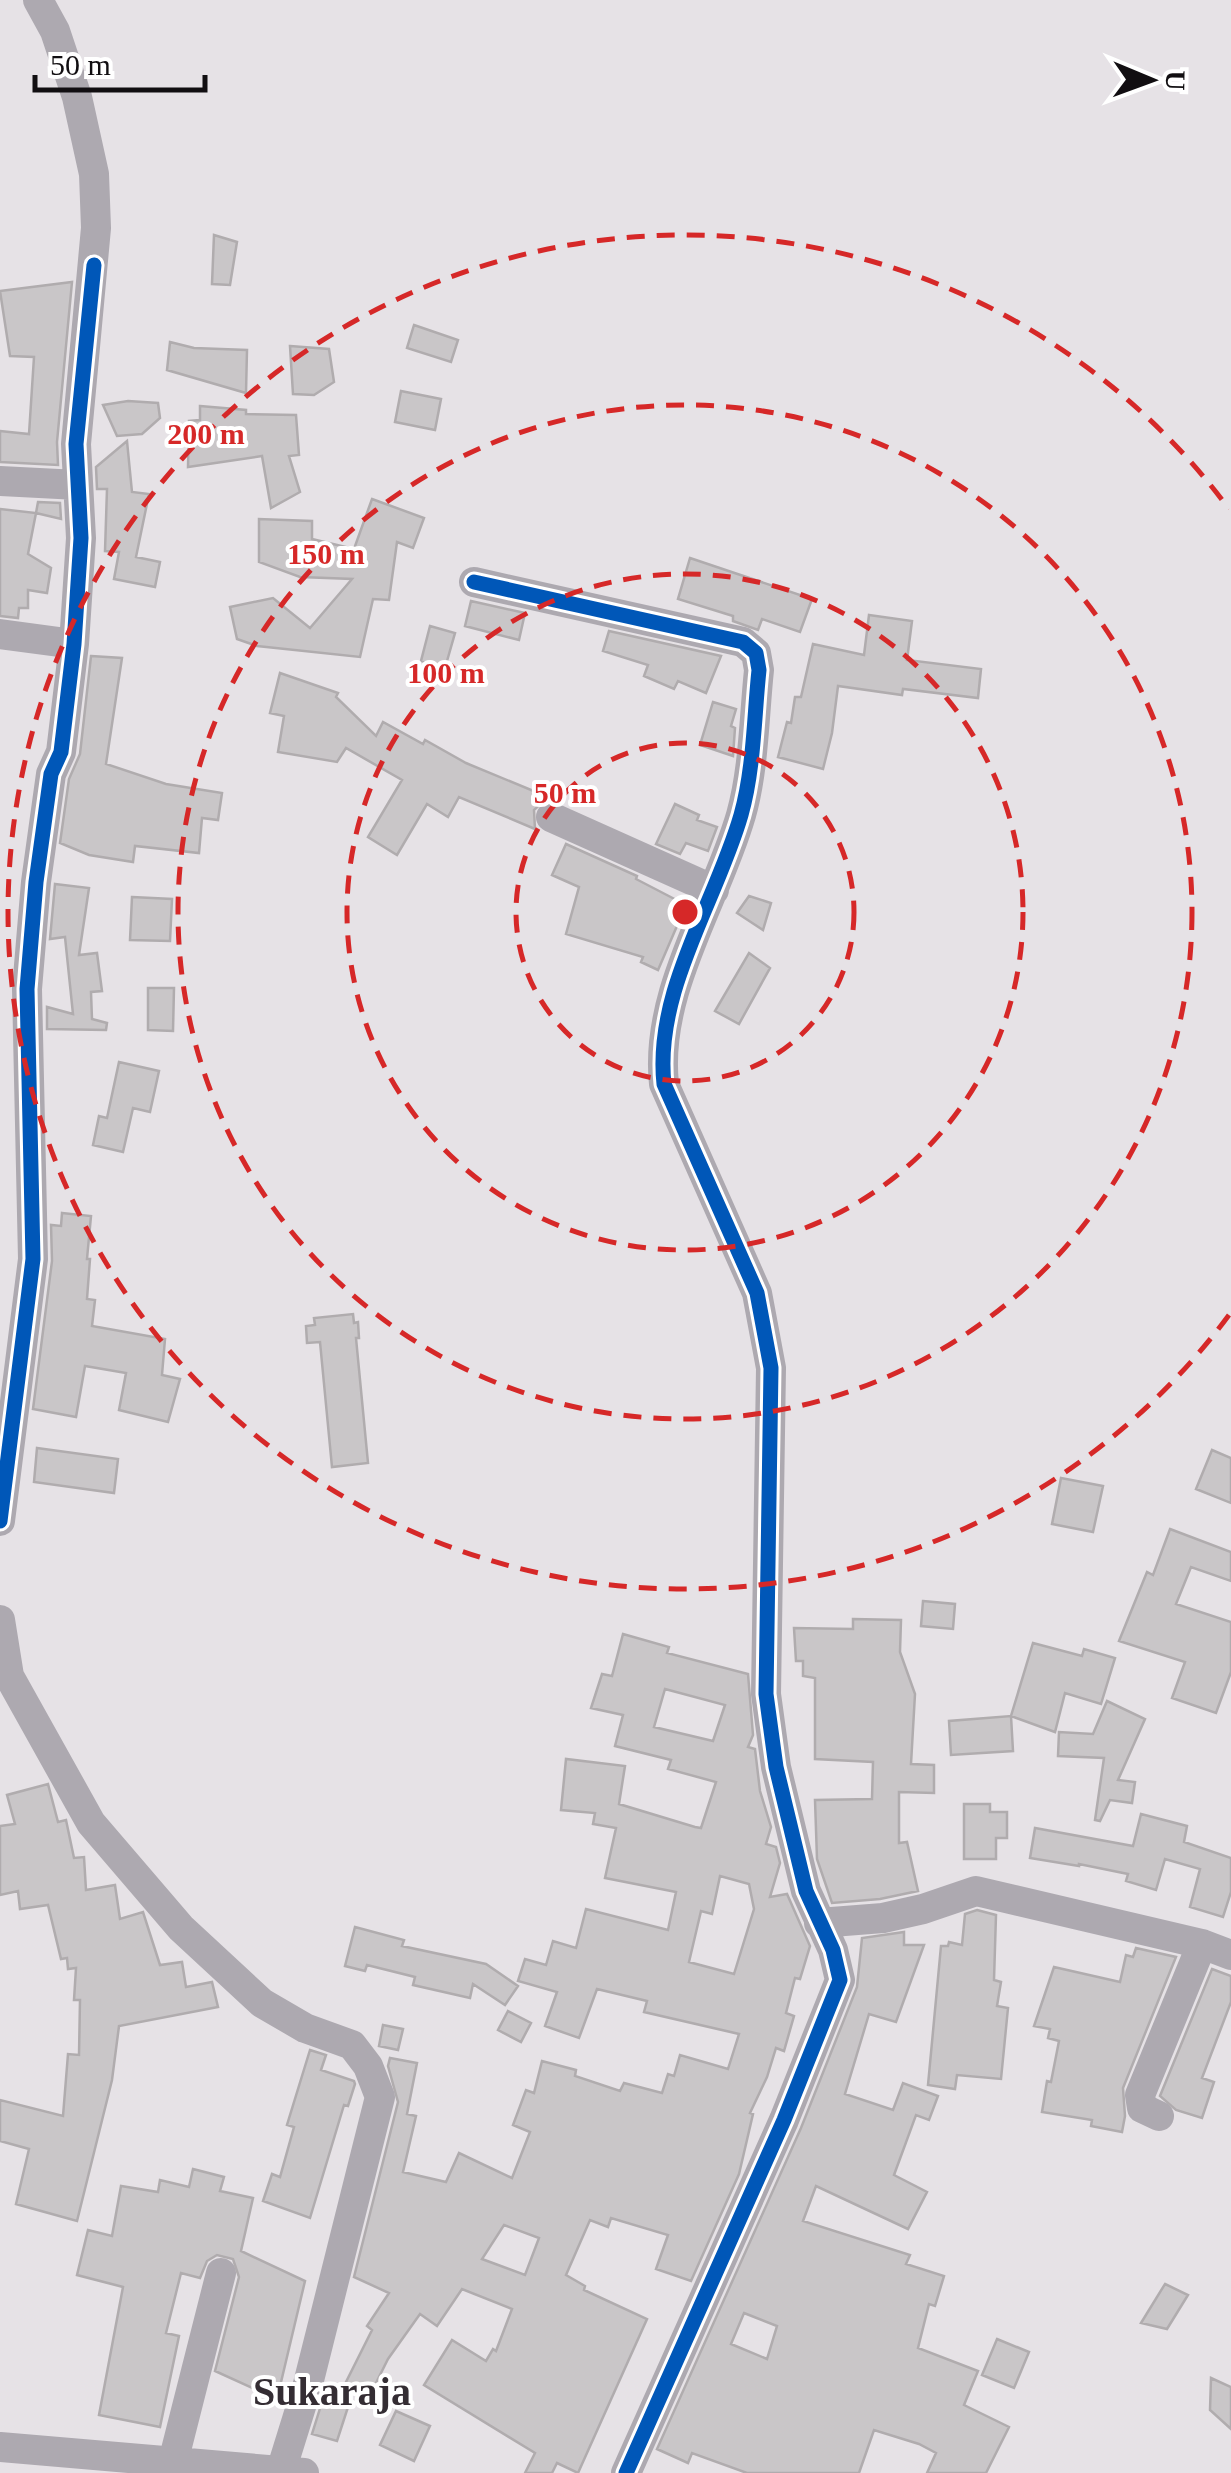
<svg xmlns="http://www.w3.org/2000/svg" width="1231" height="2473" font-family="'Times New Roman',serif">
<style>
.building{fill:#c9c6c8;stroke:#b0acae;stroke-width:2.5;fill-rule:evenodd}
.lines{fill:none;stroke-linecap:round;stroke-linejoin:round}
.minor{stroke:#ada9b0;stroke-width:30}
.cycleway-casing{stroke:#fff;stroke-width:21}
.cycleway{stroke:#0057b8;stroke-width:15}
.ring{fill:none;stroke:#d62828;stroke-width:5;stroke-dasharray:18 12}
.labels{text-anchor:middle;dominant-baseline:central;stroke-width:8;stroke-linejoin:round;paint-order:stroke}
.quarter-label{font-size:40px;font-weight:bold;fill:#342d33;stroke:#fff}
.centre{fill:#d62828;stroke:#fff;stroke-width:5}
.ring-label{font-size:30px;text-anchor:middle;font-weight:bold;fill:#d62828;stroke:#fff;stroke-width:8;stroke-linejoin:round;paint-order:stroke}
</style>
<rect width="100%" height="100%" fill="#e6e2e6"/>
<!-- building -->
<path class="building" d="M214,235L237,242L230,285L212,284Z
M72,282L57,442L58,465L0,462V431L29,434L34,357L10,356L0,291Z
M414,325L458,340L451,362L407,348Z
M170,342L194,348L247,350L246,393L167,370Z
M290,346L329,349L334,382L314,395L293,394Z
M401,391L441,399L435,430L395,422Z
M128,401L158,403L160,418L142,434L117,436L103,405Z
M200,406L246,410V414L296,415L299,455L289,456L300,492L271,508L262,456L188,467L189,421L200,420Z
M127,441L132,492L149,494L136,557L160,562L155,587L114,579L119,552L105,551L107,489H97L96,467Z
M372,499L424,518L413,548L397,542L389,600L373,599L360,657L257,646L237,639L230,607L273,598L310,628L352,579L300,577L259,562V519L312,521V539L354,549Z
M38,502L60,503L61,519L36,513Z
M0,509L36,513L28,554L51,568L47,593L28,590V608H19L18,618L0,616Z
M690,558L812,599L800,632L762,619L758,630L733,621V616L678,599Z
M471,601L525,613L519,640L465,626Z
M869,615L912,621L907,660L981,669L978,698L903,689L902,695L838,686L832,733L823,769L778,757L787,722L791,723L795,697H801L813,644L864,655Z
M430,626L455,633L445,668L421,661Z
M609,631L721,656L706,693L678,681L674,689L644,676L648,665L603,651Z
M91,656L122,658L106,764L166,784L222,793L218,820L202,818L199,853L135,846L133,862L89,855L60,843L69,779L80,754Z
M280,673L338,693L336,697L376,736L383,722L423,744L425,740L466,763L548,797L534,810L535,829L459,797L448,817L427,804L397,855L368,837L402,780L346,748L337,762L278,752L284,716L270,713Z
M713,702L736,709L731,726L735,728L733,756L700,745Z
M675,804L699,815L697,820L717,827L708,851L686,843L680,854L656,844Z
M566,844L637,876L636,879L686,905L658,970L641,962L643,957L566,934L579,887L552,875Z
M55,884L89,888L79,955L97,953L102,991L91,992L92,1019L107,1023L106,1030L47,1029V1007L73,1014L65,937L50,939Z
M749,896L771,903L763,930L737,913Z
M132,897L172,899L170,941L130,940Z
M749,953L770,968L739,1024L715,1011Z
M148,988H174L173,1031L148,1030Z
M119,1062L159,1071L150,1112L133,1108L123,1152L93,1145L99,1116L107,1118Z
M62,1213L91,1216L87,1259H90L87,1299L95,1300L92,1326L165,1339L162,1375L180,1379L168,1422L119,1410L126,1373L85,1366L76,1417L33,1409L52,1261L51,1225L61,1226Z
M353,1314L354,1323L358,1322L359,1338H356L368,1463L332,1467L320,1342L307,1343L306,1326L315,1325L314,1318Z
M37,1448L118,1459L114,1493L34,1482Z
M1212,1450L1231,1458V1503L1196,1489Z
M1061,1478L1103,1486L1093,1532L1052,1524Z
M1170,1529L1231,1552V1581L1191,1567L1176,1604L1231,1622V1672L1216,1713L1172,1698L1185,1662L1119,1641L1147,1572L1153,1575Z
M923,1601L955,1604L953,1629L921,1626Z
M853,1619L901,1620L900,1652L915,1694L911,1764L934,1765V1793L899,1792V1843L907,1842L918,1891L880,1899L832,1903L817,1859L815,1800L872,1799L873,1762L815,1759V1678L803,1676V1661H796L794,1628L853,1629Z
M623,1634L669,1647L667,1653L748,1674L753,1735L748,1747L755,1749L760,1791L771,1827L766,1844L776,1847L780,1863L770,1897L787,1894L810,1946L800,1979L795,1978L786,2013L794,2016L784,2051L776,2048L767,2077L750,2113L753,2114L739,2174L691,2281L656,2269L668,2235L611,2218L608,2227L590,2220L566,2275L585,2286L584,2290L647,2319L578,2473L557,2463L552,2473H525L535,2453L424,2385L452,2340L486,2361L493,2349L496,2351L512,2309L462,2289L437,2326L420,2314L388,2359L369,2397L345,2384L372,2330L367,2326L389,2293L354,2277L398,2102L388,2066L390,2058L417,2063L407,2114L416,2116L403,2172L446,2182L459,2153L512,2178L530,2132L513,2125L526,2090L534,2093L542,2061L576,2070L575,2076L620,2091L624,2083L662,2093L668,2074L674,2076L680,2055L728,2069L739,2034L644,2012L647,2001L597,1989L579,2038L545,2026L557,1992L518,1981L525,1959L546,1965L553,1941L576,1948L586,1909L668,1930L676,1892L605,1878L616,1828L593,1824L595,1813L561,1810L566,1759L625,1766L619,1804L695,1827L701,1828L716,1782L668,1769L671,1760L615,1746L623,1715L591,1708L602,1674L612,1676ZM665,1689L725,1705L713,1741L654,1727ZM720,1876L749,1884L754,1909L734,1974L689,1962L701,1911L712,1914ZM504,2225L539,2238L525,2275L482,2259Z
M1033,1643L1082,1656L1084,1649L1115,1658L1101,1704L1065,1693L1055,1732L1011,1716Z
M1107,1701L1145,1719L1118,1780L1135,1782L1132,1803L1110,1800L1100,1821L1095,1820L1104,1758L1058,1756L1059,1732L1093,1734Z
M1011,1716L1013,1751L951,1755L949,1721Z
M48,1784L58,1822L66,1820L74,1858L84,1857L86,1890L115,1885L120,1919L143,1912L160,1965L182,1962L186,1987L212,1982L218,2007L119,2026L112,2080L77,2221L16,2204L29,2149L0,2141V2100L63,2116L68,2054L79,2055L80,2000H74L76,1968L68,1969L67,1958L61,1959L48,1905L20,1909L18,1891L0,1895V1826L15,1824L7,1795Z
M964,1804H990V1812H1007V1838H996V1859H964Z
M1141,1814L1187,1826L1184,1842L1231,1858V1892L1223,1917L1190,1907L1200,1869L1165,1859L1156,1890L1126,1881L1128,1874L1079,1864V1866L1030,1858L1035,1828L1133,1846Z
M977,1910L996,1915L994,1980L1001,1982L997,2006L1008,2008L1001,2079L957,2075L955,2089L928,2085L941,1946H948L949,1942L962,1945L965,1914Z
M355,1927L404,1940L402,1946L486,1964L518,1986L505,2005L473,1984L470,1998L413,1985L415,1977L367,1965L365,1971L345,1966Z
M904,1932V1945H924L896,2022L869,2014L845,2094L893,2110L903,2083L938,2096L929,2120L916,2115L894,2175L927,2192L908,2229L816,2186L803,2221L910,2255L906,2264L944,2276L935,2306L929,2304L918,2348L978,2371L964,2405L1009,2427L986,2473H927L936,2453L919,2444L874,2430L859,2473H747L692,2453L688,2463L657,2449L801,2128L857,1987L862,1938ZM744,2313L777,2326L767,2359L731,2344Z
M1136,1948L1176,1957L1123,2088L1125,2116L1122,2132L1091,2126L1092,2120L1042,2112L1047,2081L1051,2082L1059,2041L1048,2038L1050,2029L1034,2026L1054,1967L1120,1982L1126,1955L1133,1957Z
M1212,1969L1231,1976V2002L1202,2078L1214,2082L1202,2118L1176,2110L1160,2096Z
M508,2011L531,2023L521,2042L498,2030Z
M383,2025L403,2029L398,2050L379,2046Z
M310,2050L326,2055L321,2070L354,2081L355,2084L348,2106L344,2105L310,2218L263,2201L272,2174L280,2177L294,2127L287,2125Z
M193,2169L224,2177L220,2191L253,2198L241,2251L305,2281L277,2399L215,2371L239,2277L233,2259L217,2255L207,2261L200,2278L181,2273L166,2333L179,2336L160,2427L99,2415L123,2287L77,2275L88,2230L112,2236L121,2186L158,2192L160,2180L189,2187Z
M1165,2284L1188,2295L1167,2329L1141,2323Z
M997,2339L1029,2352L1014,2388L982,2375Z
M1211,2378L1231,2387V2429L1210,2410Z
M323,2399L348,2407L337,2441L312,2434Z
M396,2411L430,2426L414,2461L380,2445Z"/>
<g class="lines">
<!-- minor -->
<path class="minor" d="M0,481L78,485
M474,582L743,642L756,653L759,670C754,717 754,769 741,815C716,902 654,991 664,1084L757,1293L771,1368L766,1694L776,1767L806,1891L833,1950L840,1980L784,2120L626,2473
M0,634L74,644
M551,817L714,890
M0,1521L33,1259L27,989L36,882L51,774L61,752L74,644L81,538L76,444L96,228L94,174L77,97L55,31L38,0
M0,1620L9,1676L91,1823L181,1928L262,2003L305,2028L352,2045L368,2066L380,2097L308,2384L281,2471
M819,1923L883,1918L923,1909L976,1891L1202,1944L1231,1955
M1159,2116L1142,2108L1140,2095L1202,1944
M0,2447L304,2473
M173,2462L221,2273"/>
<defs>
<path id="cycleway" d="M474,582L743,642L756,653L759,670C754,717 754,769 741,815C716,902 654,991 664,1084L757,1293L771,1368L766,1694L776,1767L806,1891L833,1950L840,1980L784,2120L626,2473
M0,1521L33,1259L27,989L36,882L51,774L61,752L74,644L81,538L76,444L94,265"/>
</defs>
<!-- cycleway casing -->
<use href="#cycleway" class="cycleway-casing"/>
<!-- cycleway -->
<use href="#cycleway" class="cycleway"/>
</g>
<!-- distance rings -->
<g class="ring">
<circle cx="685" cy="912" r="169"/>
<circle cx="685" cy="912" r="338"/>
<circle cx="685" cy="912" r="507"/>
<path d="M1229 1315A677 677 0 1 1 1229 509"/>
</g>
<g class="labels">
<!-- quarter labels -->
<g class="quarter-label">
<text x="332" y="2391">Sukaraja</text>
</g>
</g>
<circle cx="685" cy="912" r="15" class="centre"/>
<g class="ring-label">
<text x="206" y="444">200 m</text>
<text x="326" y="564">150 m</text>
<text x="446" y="683">100 m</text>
<text x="565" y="803">50 m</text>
</g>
<!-- north arrow -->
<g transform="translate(1151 80) rotate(91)" stroke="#ffffff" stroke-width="8" paint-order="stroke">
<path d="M0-8L18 38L0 25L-18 38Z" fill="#110e11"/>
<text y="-15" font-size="28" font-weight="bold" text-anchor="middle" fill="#110e11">U</text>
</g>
<!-- scale -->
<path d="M35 75v15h170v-15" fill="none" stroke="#110e11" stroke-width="5"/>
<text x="50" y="75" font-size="30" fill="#110e11" stroke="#ffffff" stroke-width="8" paint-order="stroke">50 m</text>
</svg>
